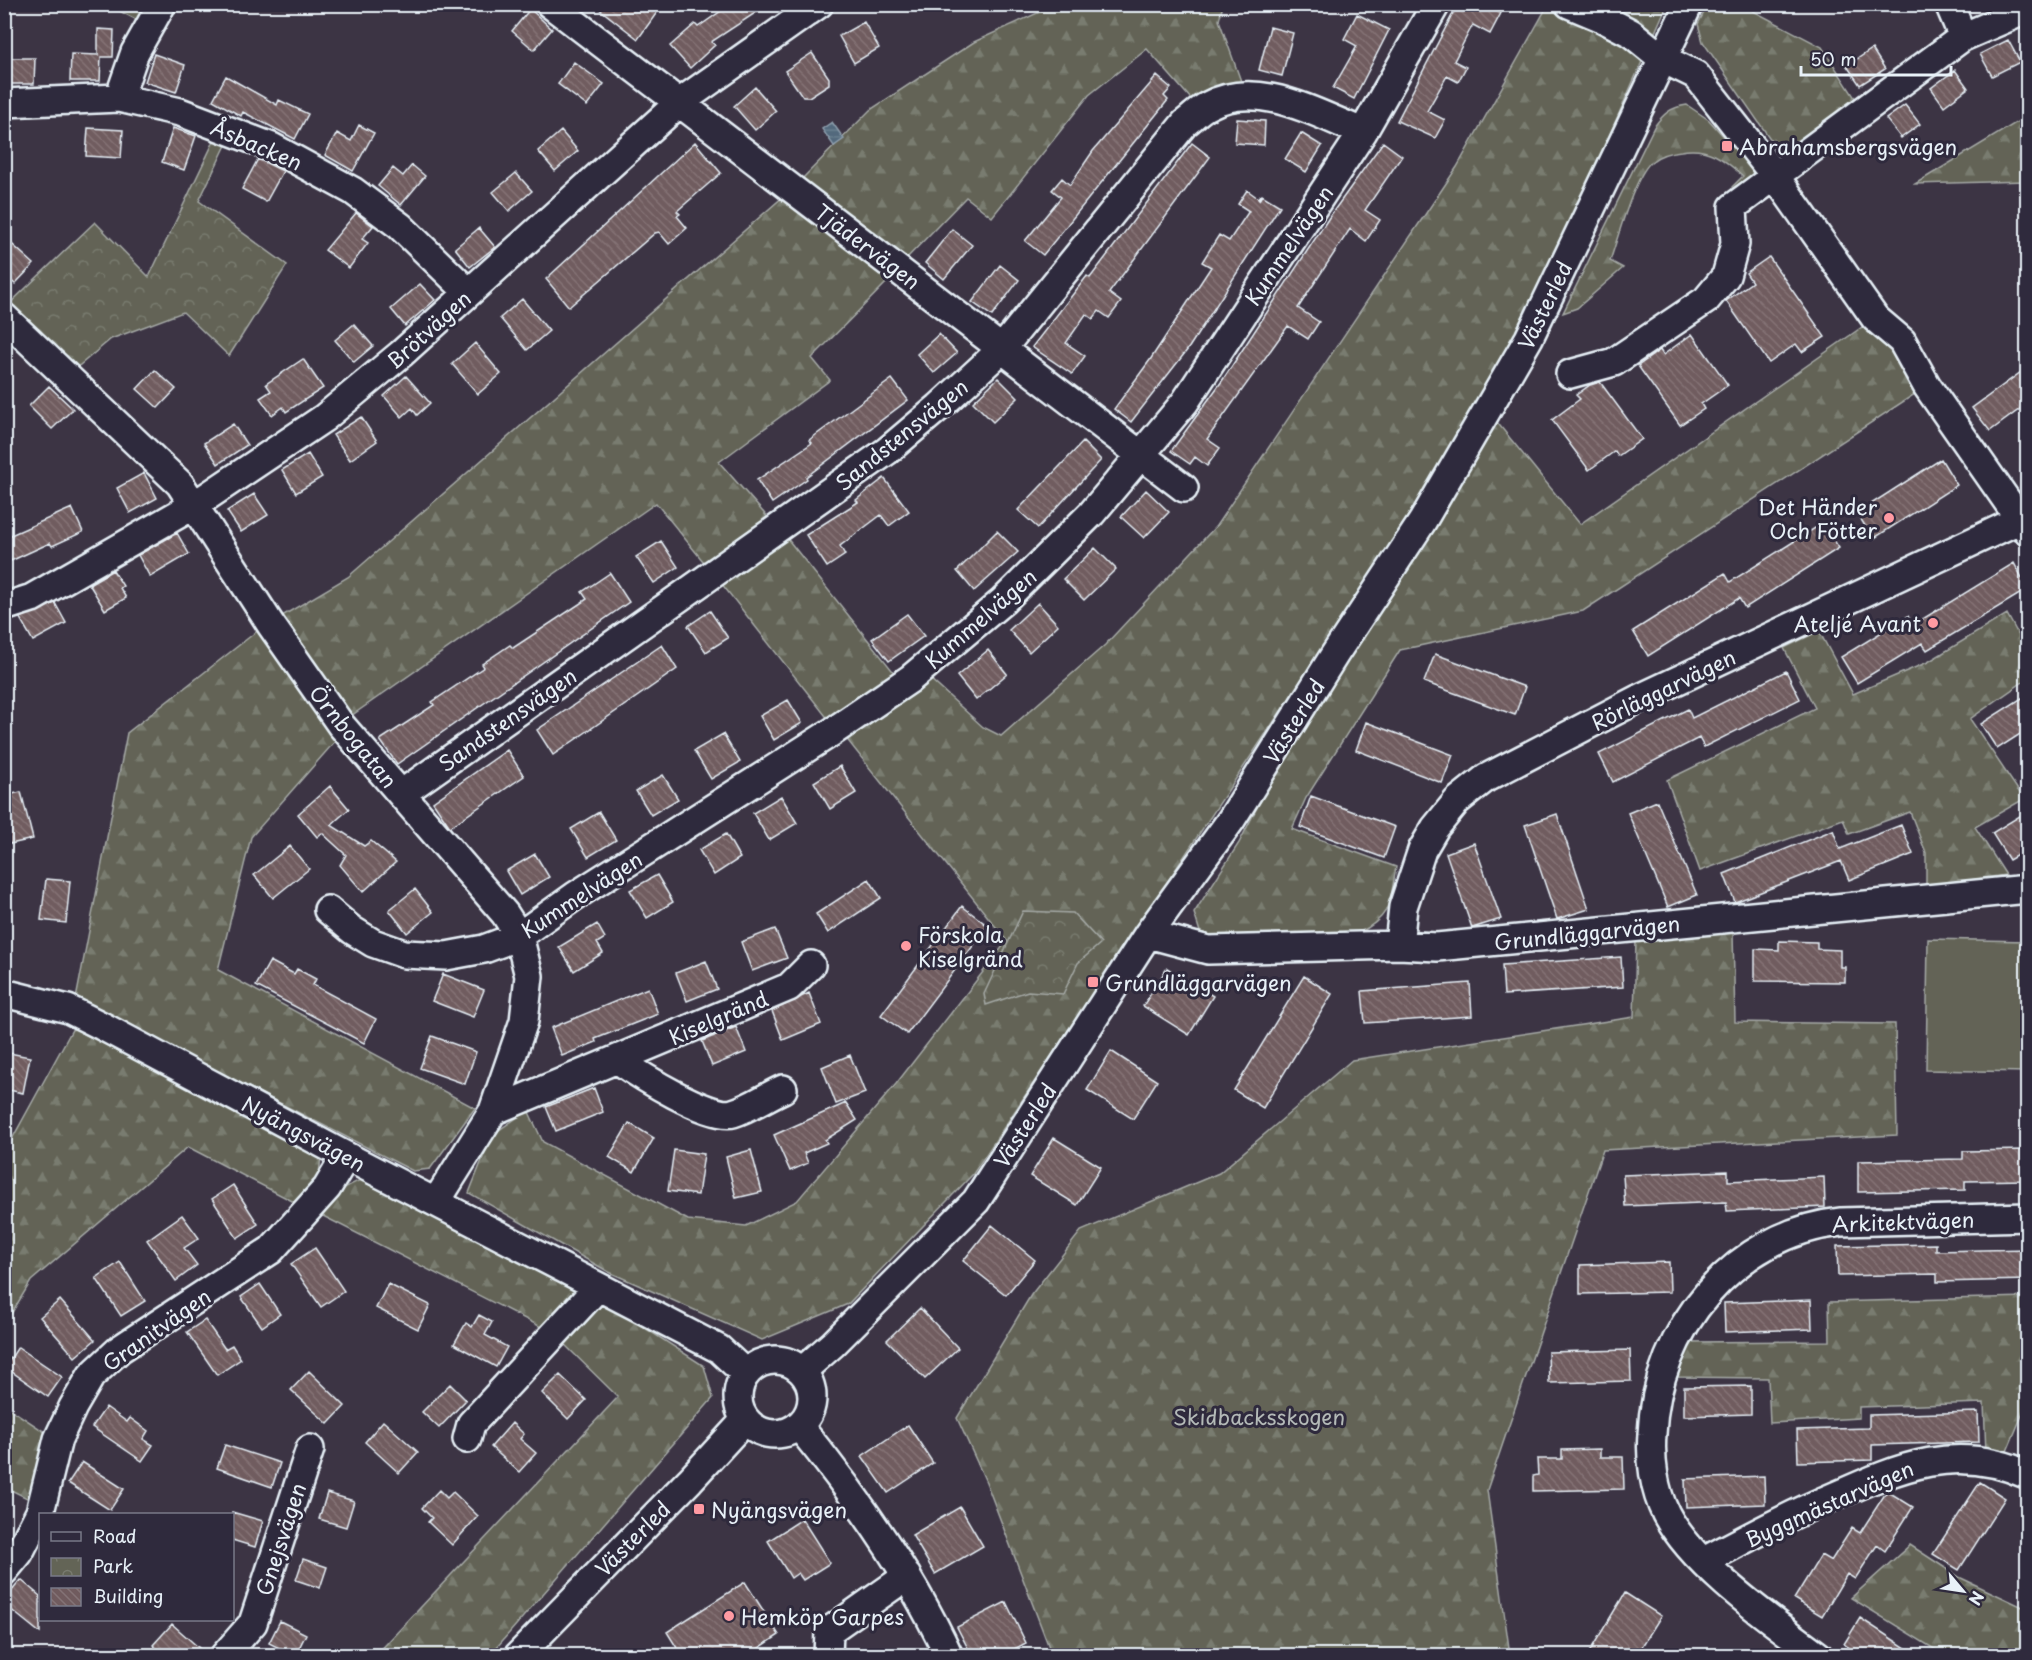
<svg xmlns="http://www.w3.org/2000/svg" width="2032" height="1660" font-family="'Playpen Sans',sans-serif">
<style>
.forest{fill:url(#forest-firs);stroke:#a6aaa7;stroke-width:1.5}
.park{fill:url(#park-crowns);stroke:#a6aaa7;stroke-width:1.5}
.garden{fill:#636456;stroke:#a6aaa7;stroke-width:1.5}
.water{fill:url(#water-rules);stroke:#8e9fae;stroke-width:1.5}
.building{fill:url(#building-back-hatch);stroke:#e8f1f8;stroke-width:1.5}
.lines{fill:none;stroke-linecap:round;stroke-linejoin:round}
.minor-casing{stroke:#e8f1f8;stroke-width:32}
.minor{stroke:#2f2a3d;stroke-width:27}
.poi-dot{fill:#ff9aa2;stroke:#2f2a3d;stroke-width:2}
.labels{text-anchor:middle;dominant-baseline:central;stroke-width:6;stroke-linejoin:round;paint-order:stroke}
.street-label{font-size:21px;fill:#e8f1f8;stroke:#2f2a3d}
.poi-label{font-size:21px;fill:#e8f1f8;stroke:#2f2a3d;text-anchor:start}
.park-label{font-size:21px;fill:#b3b9b7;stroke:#2f2a3d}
</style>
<defs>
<pattern id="forest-firs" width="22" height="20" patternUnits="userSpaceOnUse" patternTransform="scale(1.5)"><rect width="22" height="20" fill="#636456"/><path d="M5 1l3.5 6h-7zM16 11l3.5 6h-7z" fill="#797b6f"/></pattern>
<pattern id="park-crowns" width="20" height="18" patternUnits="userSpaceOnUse" patternTransform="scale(1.5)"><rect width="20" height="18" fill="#636456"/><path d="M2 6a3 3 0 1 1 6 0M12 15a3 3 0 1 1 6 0" fill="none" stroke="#797b6f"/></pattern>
<pattern id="water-rules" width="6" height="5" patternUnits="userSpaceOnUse" patternTransform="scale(1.5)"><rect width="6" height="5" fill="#52697d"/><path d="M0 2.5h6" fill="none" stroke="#6b7f90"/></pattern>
<pattern id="building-back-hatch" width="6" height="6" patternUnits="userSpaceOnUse" patternTransform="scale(1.5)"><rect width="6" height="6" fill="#705b5e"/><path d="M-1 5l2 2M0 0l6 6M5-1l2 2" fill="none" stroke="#847376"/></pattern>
</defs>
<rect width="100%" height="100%" fill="#3c3444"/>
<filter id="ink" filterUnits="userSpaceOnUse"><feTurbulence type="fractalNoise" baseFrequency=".0167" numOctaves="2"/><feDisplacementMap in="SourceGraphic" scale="12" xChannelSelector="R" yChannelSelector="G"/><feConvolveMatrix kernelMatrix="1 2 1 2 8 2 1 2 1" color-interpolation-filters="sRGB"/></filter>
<g filter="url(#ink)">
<!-- forest -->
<path class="forest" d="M108,5H135L146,10L139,21Z
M1055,5H1223L1219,20L1242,84L1221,86L1192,100L1147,49L1089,95L992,217L966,197L903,262L799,182L870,110L974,42Z
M1548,5H1667L1517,344L1352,604L973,1174L848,1304L762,1340L609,1272L469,1193L492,1135L528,1110L543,1142L688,1220L746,1226L797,1201L896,1084L1007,941L845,737L929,678L983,727L1001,736L1105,645L1216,526L1457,167Z
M1708,5H1742L1822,47L1857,101L1780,153L1703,42L1698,24Z
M1687,105L1709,120L1751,167L1753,175L1745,184L1733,191L1732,187L1743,176C1724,159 1708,146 1681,151C1670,152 1660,154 1651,162C1634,177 1618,238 1610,261L1623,268L1577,308L1563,313L1654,127C1663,114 1671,107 1687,105Z
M2027,116V181L1915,184Z
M784,196L890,279L812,358L830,380L719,462L770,520L707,566L656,503L348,718L277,619L348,577Z
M1875,318L1927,386L1583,611L1400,650L1306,798L1292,829L1396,867C1390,901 1392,917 1358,933L1215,937L1200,932L1194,913L1239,843L1335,654L1487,410L1580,524Z
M786,537L896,675L829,720L721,583Z
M2007,614L2027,651V679L1970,719L2024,799L1975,827L2006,875L1926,886V853L1910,812L1849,834L1843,819L1700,871L1667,780L1815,708L1784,648L1819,631L1853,694L1928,662Z
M261,628L338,738L251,837L218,970L475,1108L430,1169L413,1171L76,999L127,733Z
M1733,933L1735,1022L1895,1024L1897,1135L1603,1150L1487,1490L1510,1655H1052L986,1482L957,1418L1031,1295L1081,1231L1219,1173L1352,1060L1634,1017L1636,940Z
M73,1028L321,1157L318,1183L300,1205L188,1147L31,1281L5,1324V1152Z
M366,1177L573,1285V1300L549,1331L321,1215L344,1188Z
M2027,1297V1403L2005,1456L1986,1453L1984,1403L1859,1407V1418L1770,1423L1768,1378L1673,1377L1688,1342L1830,1341L1829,1302Z
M596,1305L611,1306L704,1366L713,1398L490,1655L375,1656L618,1397L562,1342Z
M4,1405L51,1436L33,1501L5,1487Z
M1910,1545L1959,1577L2027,1609V1655H1944L1851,1598Z"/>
<!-- park -->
<path class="park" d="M216,137L228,141L199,201L287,265L229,356L183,312L111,339L74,370L5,308L95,222L149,277Z
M1023,911L1073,913L1101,943L1078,963L1063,994L1028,991L986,1005L984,994Z"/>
<!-- garden -->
<path class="garden" d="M1928,939L2027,941V1072L1926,1070Z"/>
<!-- water -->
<path class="water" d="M832,122L844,139L834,146L822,129Z"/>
<!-- building -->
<path class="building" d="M593,4H663L638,39Z
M731,4H769L711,42L715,45L690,68L670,46L695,24L698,27Z
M1458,4H1485L1501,13L1490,34L1473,25L1470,30L1454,61L1466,67L1458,82L1447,76L1427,111L1445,120L1435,138L1397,121Z
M530,9L552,29L534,50L512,31Z
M1357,14L1389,30L1354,99L1333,88L1357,46L1344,39Z
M864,22L879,48L854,63L839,36Z
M1270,27L1293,33L1282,76L1259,70Z
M98,29L114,30L113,57H101L100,81H70L71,54L98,55Z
M2008,40L2020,62L1992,76L1980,54Z
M1872,49L1885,69L1860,85L1847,66Z
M812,53L829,78V84L809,97H803L785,71Z
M154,54L185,65L176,92L145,82Z
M4,58H35L34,84H4Z
M574,62L604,84L587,106L558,84Z
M1955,70L1968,88L1944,106L1931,88Z
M226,76L277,105L279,100L308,114L295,139L243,112L241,116L213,100Z
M1157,76L1171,88L1164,96L1168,100L1043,255L1025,241L1061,197L1052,190L1062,178L1070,185L1093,151Z
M755,87L776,111L755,130L734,106Z
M1905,105L1920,124L1901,138L1886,119Z
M1237,119L1265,121L1264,145L1235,143Z
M359,125L374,133L353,171L325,155L337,133L351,141Z
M88,128L123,130L121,158L86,156Z
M173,128L196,136L184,170L162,162Z
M561,131L578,151L555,171L538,151Z
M1301,133L1322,146L1306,172L1285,159Z
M695,142L721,173L677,211L680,214L677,216L687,228L669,244L659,232L655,233L569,307L546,279Z
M1383,142L1402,156L1365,210L1380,220L1366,241L1350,229L1298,308L1319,322L1308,339L1288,326L1207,439L1220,448L1207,466L1195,457L1190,464L1171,451L1222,381L1330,216Z
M1192,143L1210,157L1109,293L1121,302L1109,318L1099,311L1093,319L1086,314L1066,343L1085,356L1072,374L1032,347L1087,276L1090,278Z
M258,159L283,171L266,202L242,189Z
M412,165L425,176L401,205L378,186L393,168L403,176Z
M516,173L532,191L509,211L493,192Z
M1247,190L1258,198L1260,195L1259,200L1262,195L1280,206L1188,349L1131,422L1114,409L1150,360L1211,267L1202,262L1219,235L1229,241L1249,211L1238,204Z
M356,213L373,226L362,239L368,243L349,268L325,250Z
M479,228L495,247L470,267L455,248Z
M952,229L972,245L944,279L925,263Z
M4,237L34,264L15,284L4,275Z
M1769,257L1825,337L1802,352L1796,344L1769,363L1726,301L1752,282L1746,273Z
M1000,265L1019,280L992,316L972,302Z
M420,284L435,300L405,326L391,309Z
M522,299L549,331L527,350L500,318Z
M354,324L373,346L354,362L335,340Z
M939,334L957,353L934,373L917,354Z
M1692,334L1728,385L1701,404L1704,409L1680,425L1638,366L1660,350L1663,355Z
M475,343L501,374L478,394L452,364Z
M303,359L323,388L286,412L283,407L272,415L260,398L271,391L266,384Z
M2028,367V403L1990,431L1972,408Z
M155,370L176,389L158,408L137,389Z
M406,376L430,403L417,415L412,408L402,417L384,396Z
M998,378L1018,398L993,422L973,402Z
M892,379L908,400L806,477L807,479L772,503L757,480L812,443L809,440Z
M1600,382L1642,439L1618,456L1615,451L1589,470L1552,420L1580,399L1576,395L1590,385Z
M49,386L73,409L52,429L29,406Z
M361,417L377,441L350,460L333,435Z
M233,424L247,445L218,464L204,443Z
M1083,442L1101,460L1038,528L1018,510Z
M308,454L322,477L296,493L282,470Z
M1941,459L1957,485L1873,539L1857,513Z
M144,473L157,498L130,513L117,488Z
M884,478L909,511L889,526L881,515L840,546L845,555L827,567L806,535L858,502L856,500Z
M1146,490L1169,512L1144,538L1121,517Z
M254,494L268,515L241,532L227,511Z
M72,508L83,532L52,546L50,543L4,564V538Z
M1823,523L1839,548L1745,608L1739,598L1648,656L1633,631L1725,573L1730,582Z
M997,531L1018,552L974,591L957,571Z
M177,533L189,554L150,577L138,555Z
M661,541L678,567L654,583L636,557Z
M1095,548L1116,569L1084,600L1063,579Z
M2014,563L2028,589L1927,650L1922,643L1857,683L1841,657L1908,616L1913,625Z
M113,570L123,586L120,588L126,598L105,610L89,584Z
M610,573L629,602L397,764L380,740L434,705L432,702L484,667L482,664L510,645L513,648L587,599L582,592Z
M55,603L66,623L33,641L20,618Z
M1038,603L1058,625L1029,652L1009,630Z
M710,611L728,638L706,652L688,626Z
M907,614L924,636L889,661L872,639Z
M662,645L677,669L553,755L537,730Z
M988,650L1007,674L976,700L957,676Z
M1435,654L1525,687L1515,715L1424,682Z
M1786,671L1800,699L1704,747L1699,738L1613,782L1599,754L1688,709L1692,718Z
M2028,694V729L1997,749L1981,724Z
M788,700L802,723L774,740L760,716Z
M1366,722L1453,755L1442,783L1356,750Z
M723,734L740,762L711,779L694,751Z
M507,750L524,776L450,827L433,802Z
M840,766L856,793L830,809L814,782Z
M663,775L678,799L651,815L636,791Z
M330,786L349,809L331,825L364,846L371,841L396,862L363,892L340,865L346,855L322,833L317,837L298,814Z
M21,792L33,839L10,844L7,835L4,836V796Z
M781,796L797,823L769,840L753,813Z
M1311,796L1395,827L1384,858L1300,827Z
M1657,801L1697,895L1668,907L1628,813Z
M2028,811V849L2009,860L1992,833Z
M599,812L616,840L588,857L571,829Z
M1557,814L1589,909L1557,919L1525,825Z
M1901,825L1913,854L1849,880L1841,861L1735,902L1724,874L1833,830L1840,849Z
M726,834L740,858L714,875L699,850Z
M1474,843L1501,919L1472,928L1446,853Z
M290,846L309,869L273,898L254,875Z
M535,854L549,877L520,895L506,871Z
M657,875L673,902L647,918L630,890Z
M46,879L70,881L66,923L41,920Z
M869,879L881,898L828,933L816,914Z
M415,889L433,912L407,933L389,910Z
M962,906L988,926L907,1034L881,1015Z
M597,924L605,938L597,943L603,953L574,971L559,947Z
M775,929L787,958L752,971L741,942Z
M1779,941L1817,942V949L1840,950V967H1845V982L1755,981V949L1779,950Z
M1621,957L1623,987L1504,995L1502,965Z
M270,961L294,974L297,969L316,979L313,985L376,1019L364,1043L256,986Z
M706,961L717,989L687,1001L676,973Z
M1167,968L1213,996L1189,1035L1143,1006Z
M443,974L484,990L473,1017L432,1001Z
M1304,976L1332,994L1263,1108L1234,1090Z
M1470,983L1472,1016L1365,1023L1362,991Z
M648,988L658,1014L595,1039L596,1042L562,1056L551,1028Z
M809,993L821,1024L783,1040L772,1011Z
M736,1027L746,1052L712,1066L702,1041Z
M432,1036L476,1052L465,1084L420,1068Z
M1111,1051L1157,1081L1133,1119L1087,1090Z
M4,1052L30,1057L23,1093L4,1089Z
M850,1055L865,1093L836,1104L822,1067Z
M594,1088L603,1112L556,1131L546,1107Z
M846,1103L857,1120L825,1140L827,1143L804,1153L808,1163L790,1171L774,1135Z
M629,1123L654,1138L634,1172L609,1157Z
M1054,1138L1101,1167L1077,1205L1030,1176Z
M674,1150L704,1154L698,1195L668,1191Z
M751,1150L762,1192L736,1198L726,1157Z
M2028,1150V1180L1965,1181V1190L1858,1192V1161L1963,1159V1151Z
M1728,1171V1181L1824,1177L1825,1207L1727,1211L1726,1202L1625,1206L1623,1175Z
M233,1185L258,1224L237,1238L212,1199Z
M182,1215L199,1238L184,1248L197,1265L176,1281L147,1240Z
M992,1225L1035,1260L1006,1295L963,1261Z
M1936,1244V1251L2028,1249V1280L1937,1282V1274L1838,1276L1837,1246Z
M315,1248L344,1291L321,1307L291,1264Z
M120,1262L145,1301L121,1316L96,1278Z
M1669,1262L1670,1292L1580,1294V1265Z
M260,1284L280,1314L262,1327L241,1297Z
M388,1284L430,1305L418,1329L376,1308Z
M60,1300L95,1340L75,1357L40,1317Z
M1811,1300L1812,1329L1725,1332L1724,1303Z
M920,1308L958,1348L925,1379L887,1340Z
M479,1315L492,1322L485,1335L507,1347L496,1367L454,1344L466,1323L472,1327Z
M205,1320L225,1349L232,1345L241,1359L217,1375L187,1332Z
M18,1347L62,1377L48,1397L5,1367Z
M1630,1350L1631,1381L1549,1383L1548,1352Z
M309,1371L345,1406L328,1424L291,1390Z
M560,1375L586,1400L568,1419L542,1393Z
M450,1384L466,1400L439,1428L422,1412Z
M1751,1386V1414L1684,1416V1387Z
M106,1407L127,1422L130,1418L148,1431L143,1439L153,1445L142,1461L92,1427Z
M1978,1412L1979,1442L1872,1445V1460L1798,1462L1797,1430L1869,1428V1415Z
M383,1421L418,1452L399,1473L365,1442Z
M512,1423L524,1434L520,1439L536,1453L519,1472L491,1447Z
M908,1425L933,1463L888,1493L862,1456Z
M225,1445L280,1463L272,1487L217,1468Z
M1600,1449V1457H1623L1624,1489L1533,1491V1476L1538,1475L1537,1459H1562V1450Z
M82,1462L124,1489L110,1510L68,1483Z
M1764,1476L1765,1504L1686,1507L1685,1479Z
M1980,1482L2005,1498L1959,1570L1933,1554Z
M439,1490L447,1498L453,1492L478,1516L452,1545L428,1522L432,1518L422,1508Z
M1887,1491L1913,1507L1885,1551L1877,1545L1855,1579L1847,1574L1822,1616L1794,1599L1821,1555L1831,1561L1852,1528L1860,1533Z
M327,1493L354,1501L346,1527L319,1519Z
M960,1507L983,1546L935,1574L912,1535Z
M232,1512L263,1521L255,1547L232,1540Z
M802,1519L830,1563L803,1580L798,1573L791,1578L768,1541Z
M303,1559L327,1567L320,1588L296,1580Z
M21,1580L40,1596V1633L4,1604V1600Z
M745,1582L779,1635L747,1656H682L667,1632Z
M1625,1593L1661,1616L1636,1656H1587Z
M1006,1602L1026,1643L1001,1656H972L957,1627Z
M1860,1618L1918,1656H1861L1844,1644Z
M280,1621L306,1634L295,1656L269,1643Z
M172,1624L208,1656H164L153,1645Z"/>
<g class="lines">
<defs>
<path id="minor" d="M550,4L1184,488
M1569,4L1600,17L1631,33L1663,59L1696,75L1775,176L1875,318L1902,341L1927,386L2028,531
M1949,4L1963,37
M119,98L135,52L162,4
M4,103L119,98L180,112L272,147L353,191L400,226L468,292
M4,317L180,484L271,625L341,725L505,914L519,936L529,976L524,1021L493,1111L436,1202
M1570,374L1614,362L1706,300L1726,276L1735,244L1733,207L1963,37L2028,9
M4,607L32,598L196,504L324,418L401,354L679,103L819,4
M401,794L887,451L939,407L1001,350L1185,123C1192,118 1199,110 1207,106C1257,78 1316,114 1363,132
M328,910L352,930L373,943L404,954L446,956L484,949L519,936L575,896L832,732L910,679L1003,601L1092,513L1185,402L1363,132L1436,4
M1148,934L1208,950L1399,945L1437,947L2028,889
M1399,945L1403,907L1422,850L1435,828L1457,801L1486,778L1642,697L2019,520
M4,993L68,1009L102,1026L346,1156L719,1349L746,1374
M618,1060C638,1074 710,1120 733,1113C750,1108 767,1096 783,1089
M493,1111L789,987L811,965
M738 1397a37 37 0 1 1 74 0a37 37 0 1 1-74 0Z
M802,1371L833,1344L976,1201L1148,934L1231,820L1335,654L1422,522L1529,338L1689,4
M799,1426C856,1496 911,1573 949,1656
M467,1439L471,1424L598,1287
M1704,1561C1747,1538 1790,1515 1835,1496C1900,1467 1957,1442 2028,1475
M4,1571L19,1553L40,1512L58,1439L73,1407L91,1376L120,1349L271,1250L327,1188L346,1156
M224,1656L253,1623L310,1449
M518,1656L690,1480L745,1420
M828,1656L829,1631L907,1576
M1819,1656C1771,1620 1694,1567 1666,1514C1654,1490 1650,1460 1652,1434C1656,1329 1735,1233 1841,1222L2028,1217"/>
</defs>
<!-- minor casing -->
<use href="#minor" class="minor-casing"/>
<!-- minor -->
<use href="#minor" class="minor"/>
</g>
</g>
<!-- markers -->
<g class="poi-dot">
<rect x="1721" y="140" width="12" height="12" rx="3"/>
<circle cx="1889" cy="518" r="6"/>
<circle cx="1933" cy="623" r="6"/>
<circle cx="906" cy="946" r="6"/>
<rect x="1087" y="976" width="12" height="12" rx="3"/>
<rect x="693" y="1503" width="12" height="12" rx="3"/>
<circle cx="729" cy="1616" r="6"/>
</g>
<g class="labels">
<!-- street labels -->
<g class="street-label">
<text transform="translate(257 144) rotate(23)">Åsbacken</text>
<text transform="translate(1288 245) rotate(-56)">Kummelvägen</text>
<text transform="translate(868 246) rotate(37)">Tjädervägen</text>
<text transform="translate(1544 305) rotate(-64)">Västerled</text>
<text transform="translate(428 329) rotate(-42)">Brötvägen</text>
<text transform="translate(901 434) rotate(-39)">Sandstensvägen</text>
<text transform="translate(980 618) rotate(-41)">Kummelvägen</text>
<text transform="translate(1663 689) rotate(-26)">Rörläggarvägen</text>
<text transform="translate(507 719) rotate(-35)">Sandstensvägen</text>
<text transform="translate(1293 721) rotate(-58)">Västerled</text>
<text transform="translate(354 736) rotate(51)">Örnbogatan</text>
<text transform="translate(581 894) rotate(-33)">Kummelvägen</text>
<text transform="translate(1587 932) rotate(-6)">Grundläggarvägen</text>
<text transform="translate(718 1017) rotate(-23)">Kiselgränd</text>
<text transform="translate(1024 1125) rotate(-57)">Västerled</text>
<text transform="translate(304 1133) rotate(28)">Nyängsvägen</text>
<text transform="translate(1903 1221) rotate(-2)">Arkitektvägen</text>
<text transform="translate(156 1329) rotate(-35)">Granitvägen</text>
<text transform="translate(1829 1503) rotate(-24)">Byggmästarvägen</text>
<text transform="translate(632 1538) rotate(-45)">Västerled</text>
<text transform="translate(280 1539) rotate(-72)">Gnejsvägen</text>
</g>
<!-- poi labels -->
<g class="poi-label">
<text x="1739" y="146">Abrahamsbergsvägen</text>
<text x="1877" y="506" text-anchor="end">Det Händer<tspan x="1877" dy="24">Och Fötter</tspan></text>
<text x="1921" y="623" text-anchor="end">Ateljé Avant</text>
<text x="918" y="934">Förskola<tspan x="918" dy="24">Kiselgränd</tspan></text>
<text x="1105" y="982">Grundläggarvägen</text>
<text x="711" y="1509">Nyängsvägen</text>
<text x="741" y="1616">Hemköp Garpes</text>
</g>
<!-- park labels -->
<g class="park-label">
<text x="1259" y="1416">Skidbacksskogen</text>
</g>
</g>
<!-- margin -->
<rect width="2032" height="1660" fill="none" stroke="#2f2a3d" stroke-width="24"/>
<rect x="12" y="12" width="2008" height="1636" fill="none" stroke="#e8f1f8" stroke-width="2" filter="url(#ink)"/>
<!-- legend -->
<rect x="39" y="1513" width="195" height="108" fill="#2f2a3d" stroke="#797a88" stroke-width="1.5"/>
<rect x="51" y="1532" width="30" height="9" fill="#2f2a3d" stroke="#797a88" stroke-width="1.5"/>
<text x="93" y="1543" font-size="18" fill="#e8f1f8">Road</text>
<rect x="51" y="1558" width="30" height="18" fill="url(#park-crowns)" stroke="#797a88" stroke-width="1.5"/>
<text x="93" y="1573" font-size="18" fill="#e8f1f8">Park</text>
<rect x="51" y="1588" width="30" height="18" fill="url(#building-back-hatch)" stroke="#797a88" stroke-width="1.5"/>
<text x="93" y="1603" font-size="18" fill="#e8f1f8">Building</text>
<!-- north arrow -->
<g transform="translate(1963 1591) rotate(119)" stroke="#2f2a3d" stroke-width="4.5" paint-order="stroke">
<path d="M0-4.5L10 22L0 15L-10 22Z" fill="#e8f1f8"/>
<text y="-9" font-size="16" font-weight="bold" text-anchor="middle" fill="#e8f1f8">N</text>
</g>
<!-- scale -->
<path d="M1801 66v9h150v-9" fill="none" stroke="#e8f1f8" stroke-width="3"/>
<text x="1810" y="66" font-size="18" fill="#e8f1f8" stroke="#2f2a3d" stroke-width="4.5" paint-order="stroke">50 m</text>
</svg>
